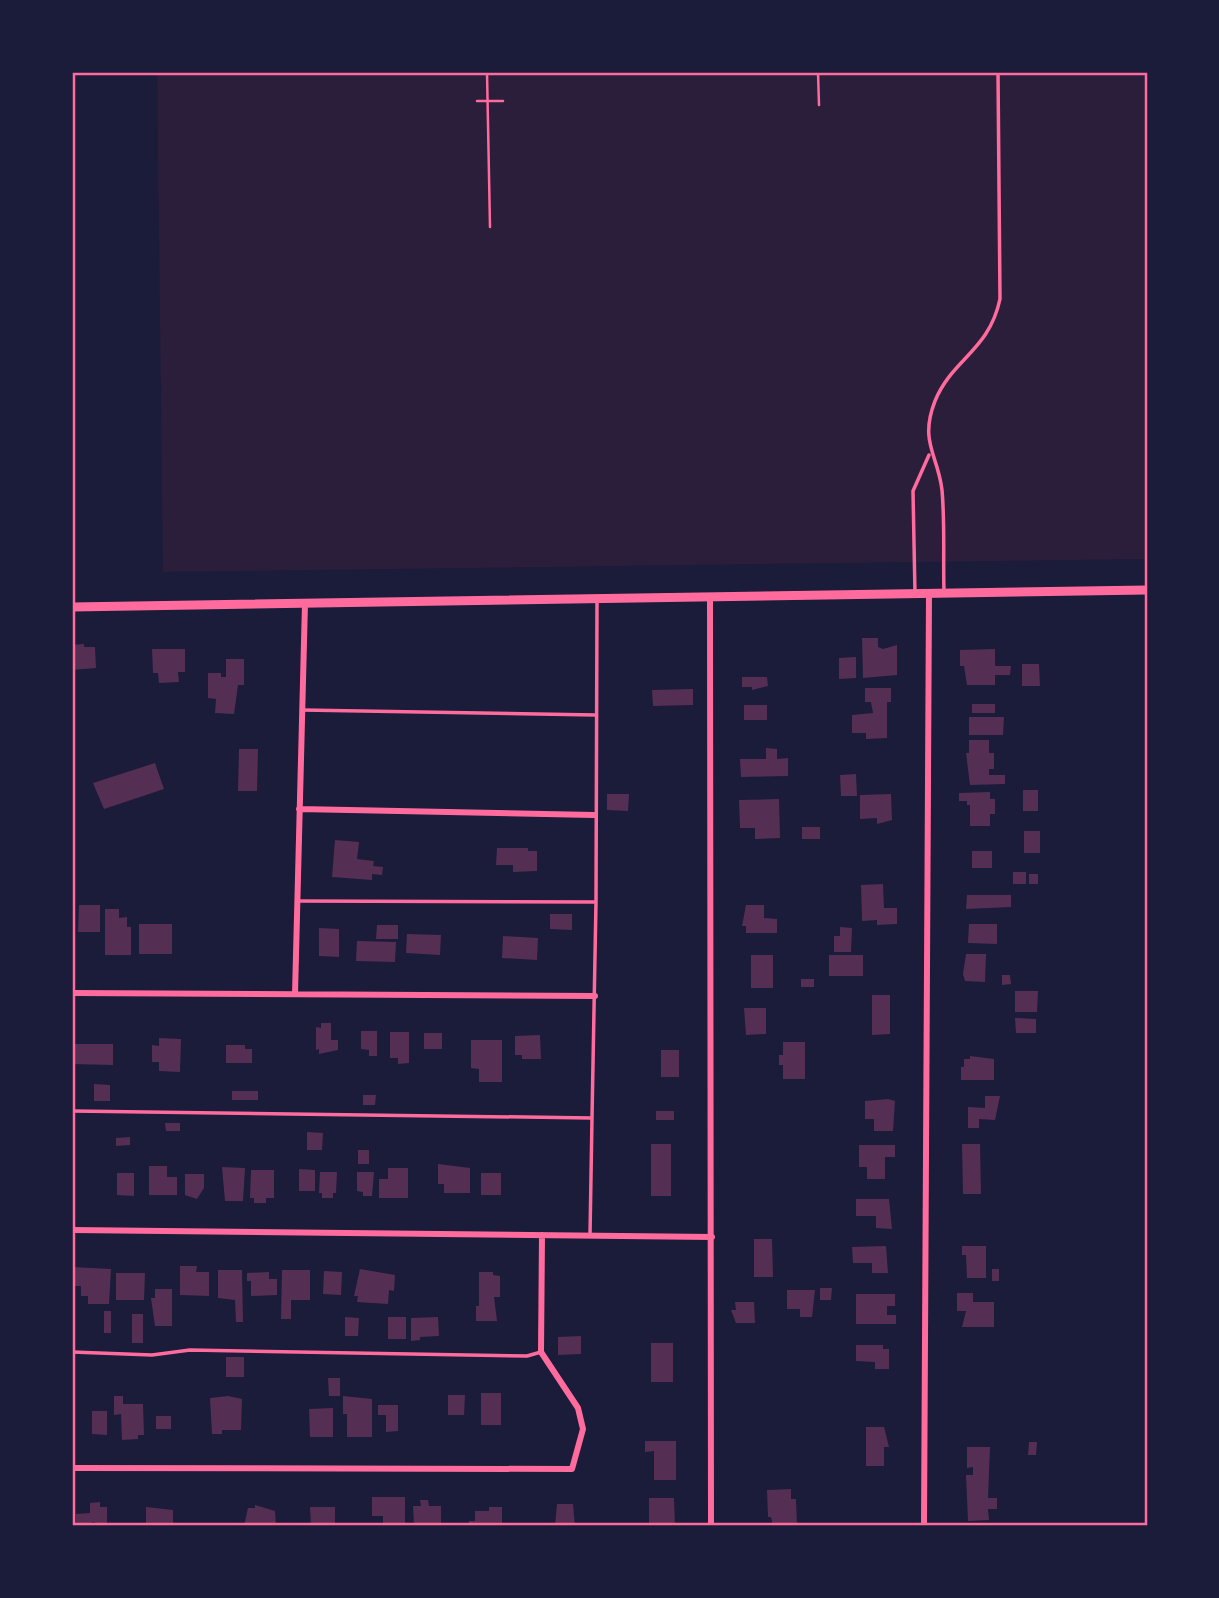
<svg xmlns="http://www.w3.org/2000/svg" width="1219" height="1598" font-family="Lato,sans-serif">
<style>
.green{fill:#2a1e3b}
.building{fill:#542f53}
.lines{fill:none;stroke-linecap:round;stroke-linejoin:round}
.path{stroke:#ff6b9d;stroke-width:2.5}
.service{stroke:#ff6b9d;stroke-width:3.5}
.minor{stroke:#ff6b9d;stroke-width:6}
.secondary{stroke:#ff6b9d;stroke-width:9}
.neatline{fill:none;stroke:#ff6b9d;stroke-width:2.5}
</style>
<rect width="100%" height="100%" fill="#1b1b3a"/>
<!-- green -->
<path class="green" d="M157,72H1147V559L163,572Z"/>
<!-- building -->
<path class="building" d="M862,638H878V647L883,649L897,645V675L863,678Z
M84,644V647H95L96,668L72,670V645Z
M152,649H185V672H178L179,682L159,683L158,673H153Z
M995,649V666H1011L1010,675H995V685H967L964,666H960V650Z
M856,657V678L839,679V658Z
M226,659H244V685H238L234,714L215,713L216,699L208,698V673H221V677H226Z
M1022,664H1039L1040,686H1022Z
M742,677H767L768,686L752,690V687H742Z
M865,688H891V702H887V738L866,739V733H852V715L873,713L871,702H865Z
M693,689V705L653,706L652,690Z
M972,704H995V713H972Z
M744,705H767V720H744Z
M969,717H1004L1003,735H969Z
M969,740H989V753H994V769H989V775H1005V784L970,785L966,753H969Z
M766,748L777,749V759L788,758V776L741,777L740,759H766Z
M239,749H258L257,791H238Z
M155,763L164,789L104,809L93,783Z
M856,774L857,796H841L840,775Z
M1023,790H1038V811H1023Z
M990,792V799H995V814H990V826H970V805H967V801H959V793Z
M607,794H629L628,811L607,810Z
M891,794L892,820L877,824V818L860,819V795Z
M779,799L780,838L755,839V828H740L739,800Z
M802,827H820V839H802Z
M1024,831H1040V853H1024Z
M335,840L359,842L357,859L374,861L373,866L383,867L382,875L372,874V880L332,877Z
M497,848H528V851H537V871L513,872V865H496Z
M972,851H992V868H972Z
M1013,872H1026V884H1013Z
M1029,874H1038V884H1029Z
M883,884L884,908H897V924L877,925V920L862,921L861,885Z
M967,895H1011V907L966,909Z
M79,905H100V932H78Z
M746,905H764V918L777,919V933H746V926H742Z
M105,909H119V918L127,917V927H131V955H105Z
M550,914H572V930L550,929Z
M139,924H172V954H139Z
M969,924H997V944L968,943Z
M377,925H398V939H376Z
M840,927L852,928L851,952H834V936H840Z
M319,928L339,929V957L319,956Z
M407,934L441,935L440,955L406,953Z
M503,936L538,938L537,960L502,958Z
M357,941L396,942L395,962L356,961Z
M966,954H986L985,982L965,981L963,974Z
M751,955H773V988H751Z
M829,955H863V976H829Z
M1002,975H1010L1011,984L1002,985Z
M801,979H814V987H801Z
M1015,991H1038L1037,1012H1015Z
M872,995H890V1034L872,1035Z
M744,1008H766V1034L746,1035Z
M1015,1018L1036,1019V1033H1016Z
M321,1023H331V1040H338V1050L319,1054V1049L316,1050V1027L321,1028Z
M361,1031H377V1056H369V1050L361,1049Z
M390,1032H409V1063L398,1064V1058H390Z
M424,1033H442V1049H424Z
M540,1035L541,1059H522V1055H515V1036Z
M159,1038L181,1039L180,1072L159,1071V1062H152V1045L159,1046Z
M471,1040H502V1082H479V1069L471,1068Z
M783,1042H805V1079H783V1065H779V1055H783Z
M75,1044H113V1065L72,1064Z
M226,1045H245V1049H252V1063H226Z
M661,1050H679V1077H661Z
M970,1056L994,1059V1080H961V1067H964V1059H970Z
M94,1084L110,1085V1101H94Z
M232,1091H258V1100H232Z
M363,1095H376L375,1105H363Z
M985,1096H1000L995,1120L979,1119V1128H968V1107L985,1108Z
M888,1099L895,1101L893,1131H874V1119H865V1101Z
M656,1111H674V1120H656Z
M165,1123H180V1131H166Z
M307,1132L323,1133L322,1150H307Z
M130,1137V1145L116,1146V1138Z
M651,1144H671V1196H651Z
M962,1144H980L981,1194H963Z
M859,1145H895V1157H885V1179H867V1167H859Z
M358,1150H369V1164H358Z
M438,1164L470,1168V1193H444V1184H438Z
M149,1166H167V1177H177V1195H149Z
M222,1167L245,1168L243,1201H225Z
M388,1168H408V1198H379V1179H388Z
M299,1169L315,1170V1191H299Z
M251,1170H274V1198H266V1203H254V1198H250Z
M320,1172H337L336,1193H333V1198H322V1193H319Z
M357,1172H374L372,1196H363V1192L357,1191Z
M117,1173H134V1196L117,1195Z
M481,1173H501V1195H481Z
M185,1174H204V1188L197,1199L185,1195Z
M856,1199H889L892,1229L876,1228V1216H856Z
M754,1239H772L773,1277H754Z
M886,1246L888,1273H872V1263H853L852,1247Z
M962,1246H986V1278H967L966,1255H962Z
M180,1266H197L196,1272H209V1296L180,1295Z
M72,1267L111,1269L109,1304H88V1296H81V1286H72Z
M360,1269L395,1275L394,1291L389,1290L388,1304L357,1302L358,1296H354Z
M992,1269H999V1281H992Z
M218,1270H242L243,1322H236L235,1300L218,1298Z
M282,1270H310V1300H291V1319H281Z
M324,1271L342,1272L341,1295L323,1294Z
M269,1272V1279H277V1295L251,1296V1281H247V1273Z
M479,1272H493V1275L500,1276V1297H494L497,1321H476V1306H479Z
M116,1273H145L144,1300H116Z
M820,1288H832L831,1300H820Z
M155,1289H172V1326H155L151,1298H155Z
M787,1290H815L812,1317H800V1309H787Z
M957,1293H973V1302H994V1327H962L966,1311H957Z
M856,1294H895V1306H887V1315H896V1324H856Z
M735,1302H754L755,1323H736L731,1310H736Z
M104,1311H111V1333H104Z
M132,1314H143V1343H132Z
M345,1317L359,1318L358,1336H345Z
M388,1317H406V1339H388Z
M438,1317L439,1336L420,1337V1340L411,1341V1318Z
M581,1336V1354L558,1355V1337Z
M651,1343H673V1382H651Z
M856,1345H883V1349H889V1369H875V1362L856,1361Z
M226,1357H244V1377H226Z
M328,1378H340V1396H329Z
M481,1393H501V1425H481Z
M448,1395H465L464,1415H448Z
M114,1396H123V1404H143L144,1435H138V1439L122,1440L121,1414L114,1415Z
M228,1396L242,1399L241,1430H222V1434H212L210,1398Z
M343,1396L372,1399V1437H347V1414H343Z
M378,1405H398V1431L386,1432V1415H378Z
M333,1408V1437H310L309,1409Z
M92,1411H107V1435L92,1434Z
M156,1416H171V1429H156Z
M866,1427H884L889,1447H884V1466H866Z
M645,1441H676V1480H654V1451L645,1452Z
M1029,1442H1037L1036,1455H1028Z
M967,1447H990L988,1498H997V1509H988L989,1520L968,1521L966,1475H973V1467L967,1468Z
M791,1489V1499H796L797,1526H773L771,1517H768L767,1490Z
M372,1497H405V1526H383V1516H372Z
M649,1498H674L675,1526H649Z
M420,1500H428L429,1506H441V1526H414L413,1506H421Z
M100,1502V1507H107V1523L111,1526H95V1522L76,1526V1514L90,1513V1503Z
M557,1504H573L575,1526H555Z
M255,1505L275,1511L276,1526H244L248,1508H255Z
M146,1507L173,1510V1526H146Z
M310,1507H335V1526H311Z
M489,1507H502V1526H469V1521H475V1511H489Z"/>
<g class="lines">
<!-- path -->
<path class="path" d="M487,72L490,227
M818,72L819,105
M477,101H503"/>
<!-- service -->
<path class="service" d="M944,592C943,558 945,523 942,490C938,455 919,442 935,401C952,359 989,351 1000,299L998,72
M915,594L913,491L929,455
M302,710L596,715
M298,901L596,902L597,600
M72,1111L592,1118L596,902
M590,1235L592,1118
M72,1352L152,1355L190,1350L527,1356L541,1352"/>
<!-- minor -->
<path class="minor" d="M710,599L711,1526
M299,809L594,815
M72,993L595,996
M295,994L305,603
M72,1230L712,1237
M72,1468L572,1469L583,1429L578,1408L541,1352L542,1235
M924,1526L929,594"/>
<!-- secondary -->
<path class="secondary" d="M72,607L1147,590"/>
</g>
<!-- border -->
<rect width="1219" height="1598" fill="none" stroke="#1b1b3a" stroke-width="147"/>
<rect x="74" y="74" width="1072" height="1450" class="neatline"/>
</svg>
